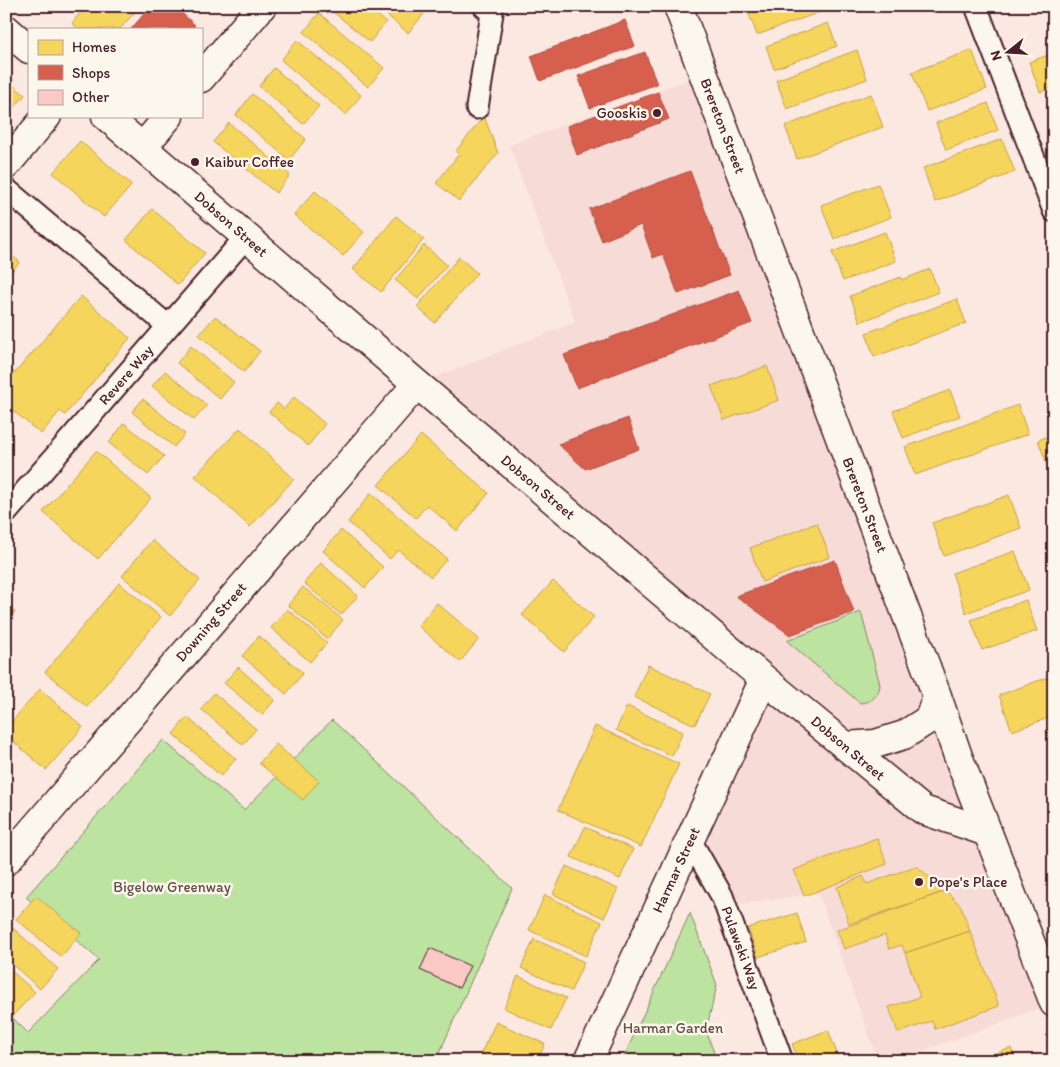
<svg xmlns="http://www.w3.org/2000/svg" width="1060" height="1067" font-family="Itim,sans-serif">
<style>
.built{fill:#f7dbd6}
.green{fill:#bce4a0;stroke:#838266}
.homes{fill:#f6d55c;stroke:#c29e4d}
.shops{fill:#d6604d;stroke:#ac4c43}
.building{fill:#fac9c6;stroke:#4a1f2b}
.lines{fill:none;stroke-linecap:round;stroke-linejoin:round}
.lane-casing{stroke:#4a1f2b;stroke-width:25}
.street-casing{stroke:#4a1f2b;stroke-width:31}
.secondary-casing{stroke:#4a1f2b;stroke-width:31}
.lane{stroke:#fbf7ec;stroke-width:21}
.street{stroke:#fbf7ec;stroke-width:28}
.secondary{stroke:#fbf7ec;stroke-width:28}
.poi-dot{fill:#4a1f2b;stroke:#fbf7ec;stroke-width:2}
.labels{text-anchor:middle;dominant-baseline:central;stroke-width:5;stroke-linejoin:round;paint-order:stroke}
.poi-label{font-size:15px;fill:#4a1f2b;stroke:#fbf7ec;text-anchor:start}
.street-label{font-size:15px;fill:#4a1f2b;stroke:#fbf7ec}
.park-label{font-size:15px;fill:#665048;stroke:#fbf7ec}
</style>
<rect width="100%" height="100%" fill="#fbe9e1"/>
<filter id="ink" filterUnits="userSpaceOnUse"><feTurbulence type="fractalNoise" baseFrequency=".02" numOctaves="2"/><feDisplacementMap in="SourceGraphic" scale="10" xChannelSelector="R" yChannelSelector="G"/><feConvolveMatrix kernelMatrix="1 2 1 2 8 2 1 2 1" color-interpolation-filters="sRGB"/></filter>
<g filter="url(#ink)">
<!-- built -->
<path class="built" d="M703,74L1054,1003L896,1061H878L818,893L726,906L690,840L764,678L417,384L575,322L509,145Z"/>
<!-- green -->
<path class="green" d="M861,612L880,685C878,697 872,702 860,703L787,641Z
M332,720L512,888L436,1061H6V1011L28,1033L99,960L26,897L163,740L244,810Z
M690,913L717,985L706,1031L717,1061H622Z"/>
<!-- homes -->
<path class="homes" d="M86,6H140L120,29H78L72,23Z
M326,6H367L386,22L370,42Z
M376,6H415L424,14L408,33Z
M746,6H825L826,10L757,35Z
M319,13L384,68L368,87L304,32Z
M828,23L837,46L774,69L766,46Z
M297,40L361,95L346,115L281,60Z
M857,50L867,79L787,109L776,80Z
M972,50L987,89L927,111L912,72Z
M1054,53V87L1040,92L1029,62Z
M274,68L319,106L303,124L259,86Z
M6,79L25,95L6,117Z
M252,94L306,139L289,160L236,115Z
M871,94L883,127L797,159L785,126Z
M988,103L998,130L946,150L936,123Z
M484,116L498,153L459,201L436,183L459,154L456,151Z
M229,123L290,175L276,193L213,142Z
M1002,139L1015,172L935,202L923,168Z
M80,141L132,185L104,217L53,173Z
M878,184L891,217L834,239L821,205Z
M315,191L364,232L343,256L294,215Z
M152,209L205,253L178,285L126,240Z
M396,216L424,239L381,292L353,269Z
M885,232L896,261L843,281L832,252Z
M424,245L447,265L418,299L395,280Z
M6,251L20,262L6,278Z
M459,257L477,273L435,323L417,307Z
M930,269L939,292L860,322L850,296L901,277L902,280Z
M81,296L130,338L65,415L60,411L41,434L6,405V365L15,373Z
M957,299L966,323L874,357L866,333Z
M215,316L260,351L244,372L199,335Z
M191,346L234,382L220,399L177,363Z
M767,366L779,400L724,420L711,386Z
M165,371L207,405L194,420L152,386Z
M950,390L960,416L903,438L893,411Z
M294,397L325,424L308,446L269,412L277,403L284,409Z
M143,399L185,434L174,447L132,412Z
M1018,405L1028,434L915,475L905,447Z
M124,423L164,456L148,475L109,443Z
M240,428L294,479L250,527L195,476Z
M1054,434V474L1051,475L1038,440Z
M421,435L489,493L457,531L427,505L416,518L378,485Z
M96,451L151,498L98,559L43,512Z
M371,493L447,559L431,577L398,550L390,559L348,522Z
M1009,495L1021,528L944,556L932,523Z
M817,523L830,557L762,582L750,548Z
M341,530L383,567L365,588L323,551Z
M152,540L200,580L170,616L122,576Z
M1015,551L1029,590L966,613L952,573Z
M321,563L358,596L341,615L304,583Z
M553,581L594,617L564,652L522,615Z
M119,583L161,617L87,707L45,672Z
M303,587L343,620L327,639L288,605Z
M1026,600L1037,631L982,650L971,620Z
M437,603L479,639L460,662L418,626Z
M6,604L15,612L6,622Z
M287,609L327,643L310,662L271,628Z
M259,636L303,673L286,694L242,656Z
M648,665L710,694L695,725L634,697Z
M238,667L275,700L262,715L224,683Z
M1054,675V716L1012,731L999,695Z
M40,689L83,727L46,770L6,735V728Z
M214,693L256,729L243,745L201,709Z
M627,706L683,732L672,756L616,730Z
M187,717L236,759L221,776L173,734Z
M595,726L679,764L641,847L558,810Z
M1054,727V752L1046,730Z
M276,744L319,781L303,800L259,763Z
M585,827L633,849L620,879L571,857Z
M877,838L887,864L804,896L794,870Z
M566,866L618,889L604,918L553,894Z
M916,866L946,891L849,924L837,887L863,876L867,884Z
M946,891L961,906L970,931L905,953L902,945L889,949L885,935L844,949L837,930Z
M545,895L602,922L586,956L529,930Z
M36,896L81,933L61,957L16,919Z
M797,913L806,942L758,957L748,928Z
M12,927L58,969L40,989L6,959V933Z
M970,931L999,1006L935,1029L932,1021L898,1033L889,1007L920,997L905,953Z
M534,939L584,962L571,991L521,968Z
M6,966L35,992L6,1023Z
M518,976L566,998L551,1030L504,1008Z
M496,1022L545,1044L537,1061H492L480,1055Z
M828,1030L840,1061H799L792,1044Z
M1011,1048L1016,1061H974Z"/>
<!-- shops -->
<path class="shops" d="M151,6H174L195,25L192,29H131Z
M625,20L635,46L540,81L531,56Z
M645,52L657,84L590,108L578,76Z
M658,92L669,119L577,155L567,126Z
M690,171L730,275L678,294L663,254L653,258L641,225L602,241L589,209Z
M739,290L752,323L577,388L564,355Z
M628,418L639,449L585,469L558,444Z
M835,560L854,612L790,635L736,596Z"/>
<!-- building -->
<path class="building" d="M430,948L470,966L459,988L420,970Z"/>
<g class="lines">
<defs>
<path id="lane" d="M976,6L1054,211
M477,108L492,13L484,6
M6,189L168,326
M6,513L246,237
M690,840L722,896L782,1061"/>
<path id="street" d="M6,29L29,49
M201,78L262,6
M106,116L417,384L764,679L923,810L987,832
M143,147L169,116
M6,165L47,116
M845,746L875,744L904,735L929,719L937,696
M6,861L417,384
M588,1061L764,679"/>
<path id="secondary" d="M678,6L937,696L958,756L1054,1003"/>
</defs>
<!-- lane casing -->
<use href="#lane" class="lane-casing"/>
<!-- street casing -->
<use href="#street" class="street-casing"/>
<!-- secondary casing -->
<use href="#secondary" class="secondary-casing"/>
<!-- lane -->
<use href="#lane" class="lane"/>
<!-- street -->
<use href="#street" class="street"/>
<!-- secondary -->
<use href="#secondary" class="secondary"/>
</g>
</g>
<!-- markers -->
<g class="poi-dot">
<circle cx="657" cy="113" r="5"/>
<circle cx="195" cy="162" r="5"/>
<circle cx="919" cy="882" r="5"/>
</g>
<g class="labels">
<!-- poi labels -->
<g class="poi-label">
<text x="647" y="113" text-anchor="end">Gooskis</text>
<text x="205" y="162">Kaibur Coffee</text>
<text x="929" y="882">Pope's Place</text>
</g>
<!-- street labels -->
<g class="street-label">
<text transform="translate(723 126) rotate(69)">Brereton Street</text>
<text transform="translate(231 224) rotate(41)">Dobson Street</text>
<text transform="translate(126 375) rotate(-49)">Revere Way</text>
<text transform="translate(538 487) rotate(40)">Dobson Street</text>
<text transform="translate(865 505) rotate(69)">Brereton Street</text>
<text transform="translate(211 622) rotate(-49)">Downing Street</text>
<text transform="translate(848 748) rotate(40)">Dobson Street</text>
<text transform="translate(676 870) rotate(-65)">Harmar Street</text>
<text transform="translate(741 948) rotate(70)">Pulawski Way</text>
</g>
<!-- park labels -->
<g class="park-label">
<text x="172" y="887">Bigelow Greenway</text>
<text x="673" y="1028">Harmar Garden</text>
</g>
</g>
<!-- margin -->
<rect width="1060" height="1067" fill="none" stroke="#fbf7ec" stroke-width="25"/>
<rect x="12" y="12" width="1035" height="1042" fill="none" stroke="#4a1f2b" stroke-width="2" filter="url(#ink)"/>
<!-- legend -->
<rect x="28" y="28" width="175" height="90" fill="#fbf7ec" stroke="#b4a19f"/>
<rect x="38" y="40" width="25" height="15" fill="#f6d55c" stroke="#b4a19f"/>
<text x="72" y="52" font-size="15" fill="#4a1f2b">Homes</text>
<rect x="38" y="65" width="25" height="15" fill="#d6604d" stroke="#b4a19f"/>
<text x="72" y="78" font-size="15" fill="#4a1f2b">Shops</text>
<rect x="38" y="90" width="25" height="15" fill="#fac9c6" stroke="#b4a19f"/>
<text x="72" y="102" font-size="15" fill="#4a1f2b">Other</text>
<!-- north arrow -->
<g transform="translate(1008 52) rotate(253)" stroke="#fbf7ec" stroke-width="4" paint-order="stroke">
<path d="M0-4L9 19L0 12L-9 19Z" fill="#4a1f2b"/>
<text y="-8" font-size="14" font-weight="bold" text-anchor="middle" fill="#4a1f2b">N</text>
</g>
</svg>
